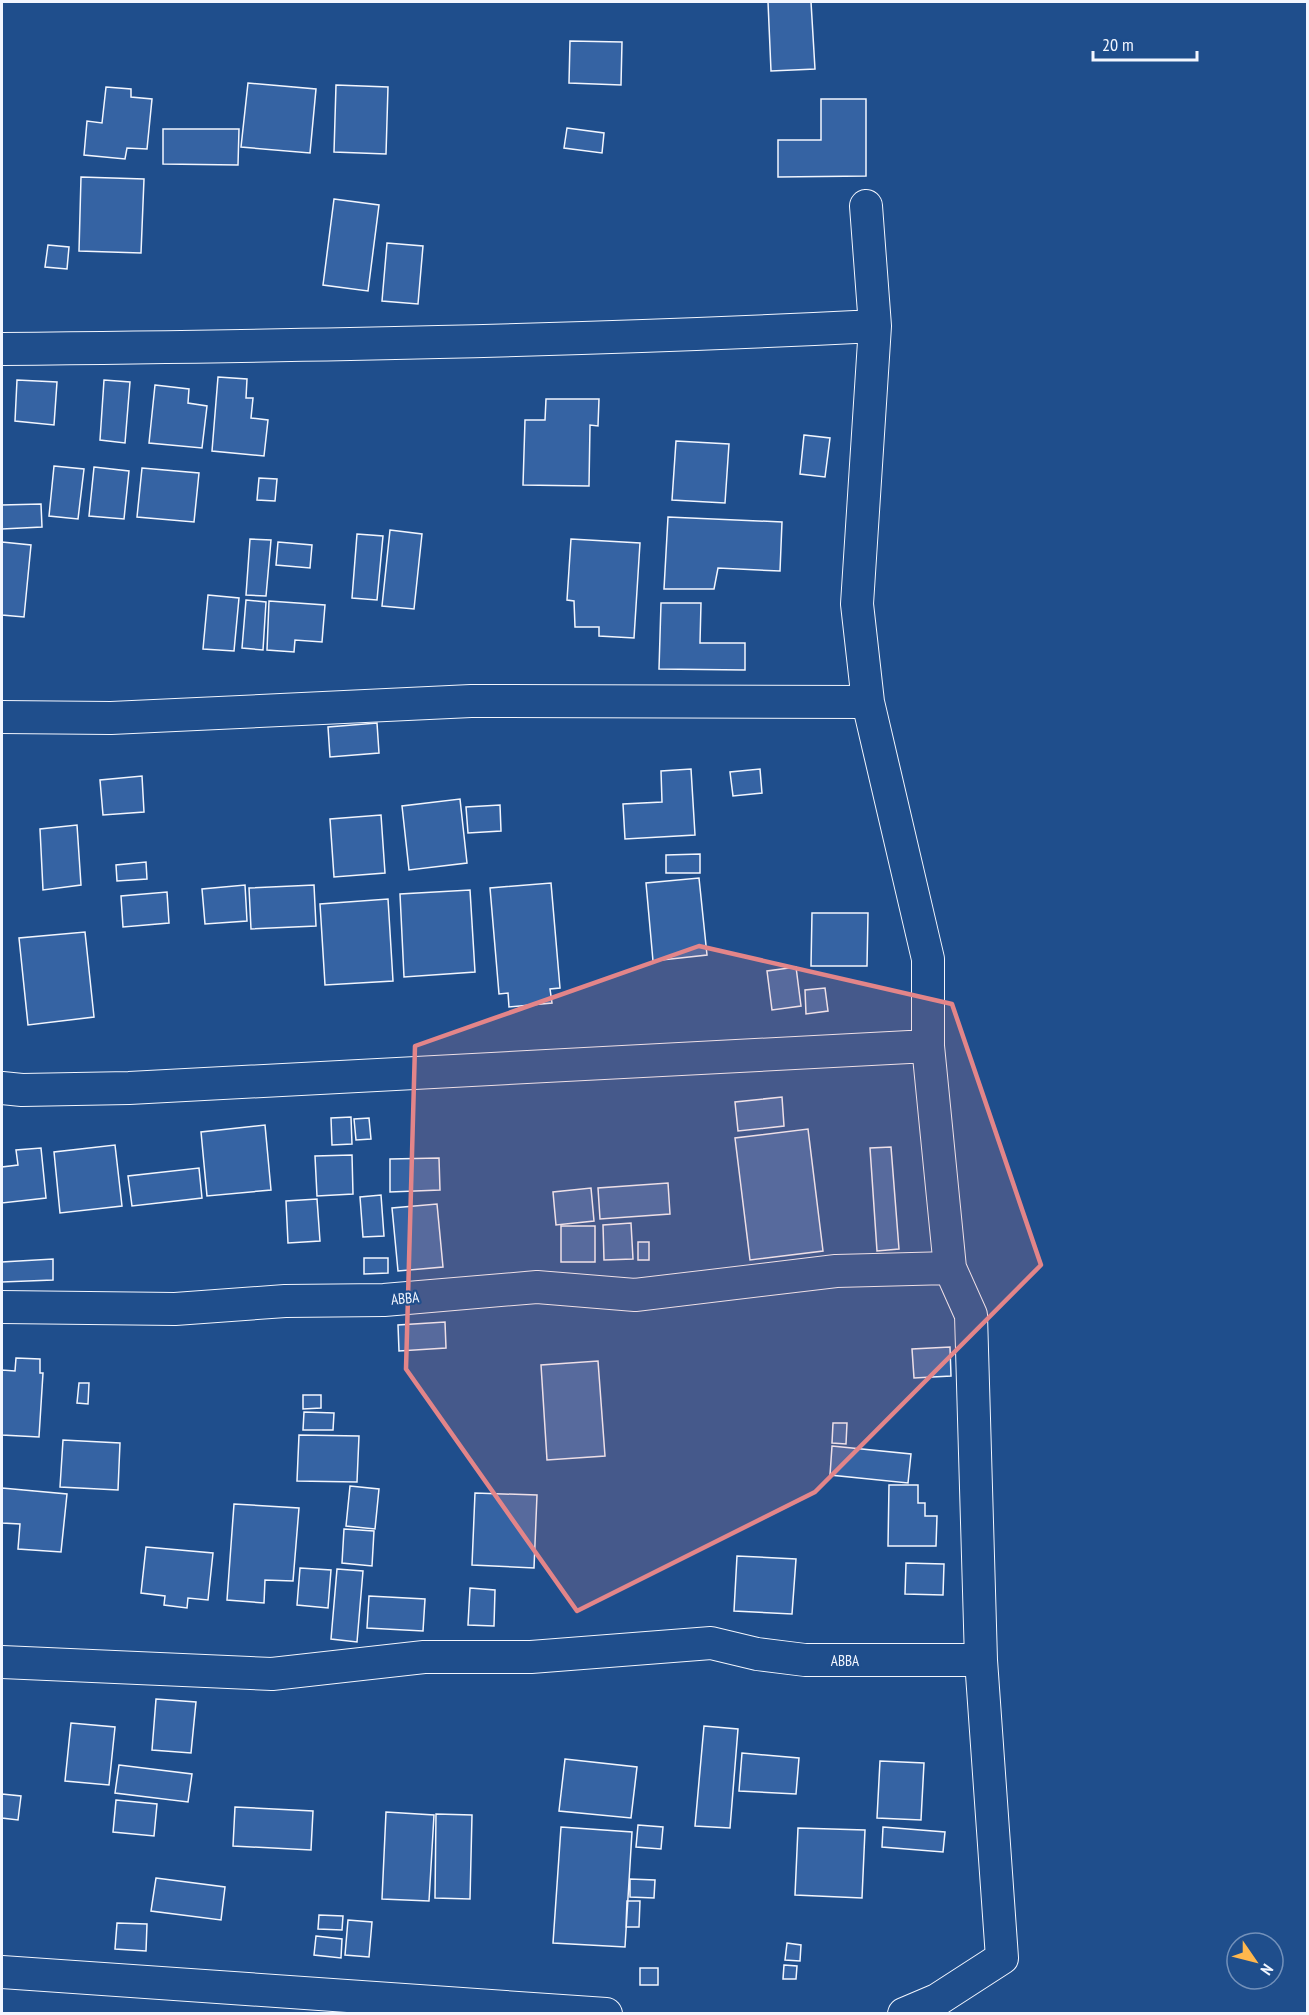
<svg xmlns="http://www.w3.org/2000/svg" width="1309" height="2015" font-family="'PT Sans Narrow',sans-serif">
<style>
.building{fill:#3563a3;stroke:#f2f6ff;stroke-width:1.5}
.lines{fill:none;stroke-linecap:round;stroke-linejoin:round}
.minor-casing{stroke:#f2f6ff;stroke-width:34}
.minor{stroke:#1f4e8c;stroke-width:32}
.marked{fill:#e38589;fill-opacity:0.2;stroke:#e38589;stroke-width:4.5;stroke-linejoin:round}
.labels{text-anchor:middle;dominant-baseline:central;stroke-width:4.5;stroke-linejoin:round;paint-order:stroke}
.street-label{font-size:15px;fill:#f2f6ff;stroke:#1f4e8c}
</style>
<rect width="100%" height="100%" fill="#1f4e8c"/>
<!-- building -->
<path class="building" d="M768,2H811L815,69L771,71Z
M570,41L622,42L621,85L569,83Z
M248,83L316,89L310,153L241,147Z
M336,85L388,87L386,154L334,152Z
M106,87L131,89V97L152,99L147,149L127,148L125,159L84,155L87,121L102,123Z
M821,99H866V176L778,177V140H821Z
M567,128L604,133L602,153L564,148Z
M163,129H239L238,165L163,164Z
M81,177L144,179L141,253L79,251Z
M334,199L379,205L368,291L323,285Z
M387,243L423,246L418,304L382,301Z
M387,243L423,246L418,304L382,301Z
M48,245L69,247L67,269L45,267Z
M218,377L247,379L246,398H253L251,418L268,420L264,456L212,451Z
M17,380L57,382L54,425L15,421Z
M104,380L130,382L125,443L100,440Z
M155,385L189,389L188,403L207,406L202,448L149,443Z
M546,399H599L598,426L590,425L589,486L523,485L525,420H545Z
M804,435L830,438L825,477L800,474Z
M676,441L729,444L725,503L672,500Z
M54,466L84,469L78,519L49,516Z
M94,467L129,471L124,519L89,516Z
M142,468L199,473L194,522L137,517Z
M259,478L277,479L275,501L257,500Z
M41,504L42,527L2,529V505Z
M668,517L782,522L780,571L718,568L714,589H664Z
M390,530L422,534L414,609L382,606Z
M357,534L383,536L377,600L352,598Z
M250,539L271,540L266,596L246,595Z
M571,539L640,543L634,638L599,636V627H575L574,601L567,600Z
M2,542L31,545L24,617L2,615Z
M278,542L312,545L310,568L276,565Z
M208,595L239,598L234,651L203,649Z
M246,600L266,602L263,650L242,648Z
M269,601L325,605L322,642L295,640L294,652L267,650Z
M661,603H701L700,643H745V670L659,669Z
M377,723L379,753L330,757L328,727Z
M691,769L695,835L625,839L623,804L662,802L661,771Z
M760,769L762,793L733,796L730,772Z
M142,776L144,812L103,815L100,780Z
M460,799L467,863L409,870L402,806Z
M500,805L501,831L468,833L466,807Z
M381,815L385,873L334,877L330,819Z
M77,825L81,885L43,890L40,829Z
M700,854V873H666V855Z
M146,862L147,879L117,881L116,865Z
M699,878L707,955L653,961L646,883Z
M551,883L560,988L550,989L552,1003L509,1007L508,993L499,994L490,888Z
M245,885L247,921L205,924L202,889Z
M314,885L316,926L251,929L249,888Z
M470,890L475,972L404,977L400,894Z
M167,892L169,923L123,927L121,896Z
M388,899L393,981L325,985L320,904Z
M812,913H868L867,966H811Z
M85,932L94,1017L28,1025L19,938Z
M796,967L801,1006L772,1010L767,971Z
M825,988L828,1011L806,1014L805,990Z
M782,1097L784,1126L738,1131L735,1102Z
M351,1117L352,1144L332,1145L331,1118Z
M369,1118L371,1139L356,1140L354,1119Z
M265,1125L271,1190L207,1196L201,1132Z
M808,1129L823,1251L750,1260L735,1138Z
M115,1145L122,1206L60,1213L54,1152Z
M891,1147L899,1249L877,1251L870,1148Z
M41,1148L46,1198L2,1203V1167L18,1165L16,1150Z
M352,1155L353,1194L317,1196L315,1156Z
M439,1158L440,1190L390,1192V1159Z
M199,1168L202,1198L132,1206L128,1176Z
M668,1183L670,1214L600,1219L598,1188Z
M591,1188L594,1221L556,1225L553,1192Z
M381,1195L384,1236L363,1237L360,1197Z
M317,1199L320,1241L288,1243L286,1201Z
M437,1204L443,1267L398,1271L392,1208Z
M631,1223L633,1259L604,1260L603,1225Z
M561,1226H595V1262H561Z
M638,1242H649V1260H638Z
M364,1258H388V1273L364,1274Z
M53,1259V1280L2,1282V1262Z
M445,1322L446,1348L399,1351L398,1325Z
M950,1347L951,1376L914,1378L912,1349Z
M16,1358L40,1359V1373H43L39,1437L2,1435V1370L15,1371Z
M598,1361L605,1456L547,1460L541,1365Z
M79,1383H89L88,1404L77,1403Z
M303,1395H321V1408L303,1409Z
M304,1412L334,1413L333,1430H303Z
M833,1423H847L846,1444L832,1443Z
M299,1435L359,1436L357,1482L297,1481Z
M63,1440L120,1443L118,1490L60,1487Z
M832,1446L911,1454L908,1483L830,1475Z
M889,1485H918V1503H925V1516H937L936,1546H888Z
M350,1486L379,1489L375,1529L346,1526Z
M2,1488L67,1494L61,1552L18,1549L20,1524L2,1523Z
M475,1493L537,1495L534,1568L472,1565Z
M234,1504L299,1508L293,1581L265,1580L264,1603L227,1600Z
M344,1529L374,1531L372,1566L342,1563Z
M146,1547L213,1553L208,1600L188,1598L187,1608L164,1605L165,1596L141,1593Z
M737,1556L796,1559L792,1614L734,1611Z
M906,1563L944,1564L943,1595L905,1594Z
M300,1568L331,1570L328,1608L297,1605Z
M337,1569L363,1571L357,1642L331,1639Z
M470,1588L495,1590L494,1626L468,1625Z
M369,1596L425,1599L423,1631L367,1628Z
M156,1699L196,1702L191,1753L152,1750Z
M71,1723L115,1727L109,1785L65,1781Z
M704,1726L738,1729L730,1828L695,1826Z
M742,1753L799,1758L796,1794L739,1791Z
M565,1759L637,1767L631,1818L559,1811Z
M880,1761L924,1763L921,1820L877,1818Z
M119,1765L192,1774L188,1802L115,1793Z
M2,1794L21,1796L18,1820L2,1818Z
M116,1800L157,1804L154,1836L113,1832Z
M235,1807L313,1811L311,1850L233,1846Z
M386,1812L434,1815L429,1901L382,1899Z
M436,1814L472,1815L470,1899L435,1898Z
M638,1825L663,1827L661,1849L636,1847Z
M561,1827L632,1832L625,1947L553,1943Z
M883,1827L945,1832L943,1852L882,1847Z
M798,1828L865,1830L862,1898L795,1895Z
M156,1878L225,1887L221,1920L151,1911Z
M630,1879L655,1880L654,1898L630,1897Z
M627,1901H640L639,1927H626Z
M319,1915L343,1916L342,1930L318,1929Z
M348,1920L372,1922L369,1957L345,1955Z
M117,1923L147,1924L146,1951L115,1949Z
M316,1936L342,1939L341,1958L314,1955Z
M787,1943L801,1945L800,1961L785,1960Z
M784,1965L797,1966L796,1979H783Z
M640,1968H658V1985H640Z"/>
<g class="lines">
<defs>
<path id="minor" d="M866,206L875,326L857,604L868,702L928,959V1046L950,1268L971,1315L981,1660L1002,1958L937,2000L904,2014
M2,349C293,346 584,341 875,326
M2,717L111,718L471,701L868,702
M2,1088L22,1090L129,1088L928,1046
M2,1307L175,1309L285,1301L384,1300L537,1287L635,1295L836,1271L950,1268
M2,1662L272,1674L424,1657H531L711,1643L757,1654L805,1660H981
M2,1972L606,2014"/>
</defs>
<!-- minor casing -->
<use href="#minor" class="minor-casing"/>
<!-- minor -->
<use href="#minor" class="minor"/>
</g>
<!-- marked area -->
<path class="marked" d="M699,946L952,1004L1041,1265L815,1492L577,1611L406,1369L415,1046Z"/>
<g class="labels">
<!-- street labels -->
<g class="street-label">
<text transform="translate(405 1298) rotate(-5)">ABBA</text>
<text x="845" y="1660">ABBA</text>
</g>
</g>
<!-- border -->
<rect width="1309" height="2015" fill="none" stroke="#f2f6ff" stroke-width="6"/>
<!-- north arrow -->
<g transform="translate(1255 1961) rotate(125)"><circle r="28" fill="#1f4e8c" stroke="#7391ba" stroke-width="1.5"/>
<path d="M0-4.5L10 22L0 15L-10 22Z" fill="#ffb74d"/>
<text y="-9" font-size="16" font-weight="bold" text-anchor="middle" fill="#f2f6ff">N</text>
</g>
<!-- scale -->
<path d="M1093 51v9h104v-9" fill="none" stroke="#f2f6ff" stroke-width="3"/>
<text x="1102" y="51" font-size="18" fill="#f2f6ff" stroke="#1f4e8c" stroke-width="4.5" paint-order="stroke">20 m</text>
</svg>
